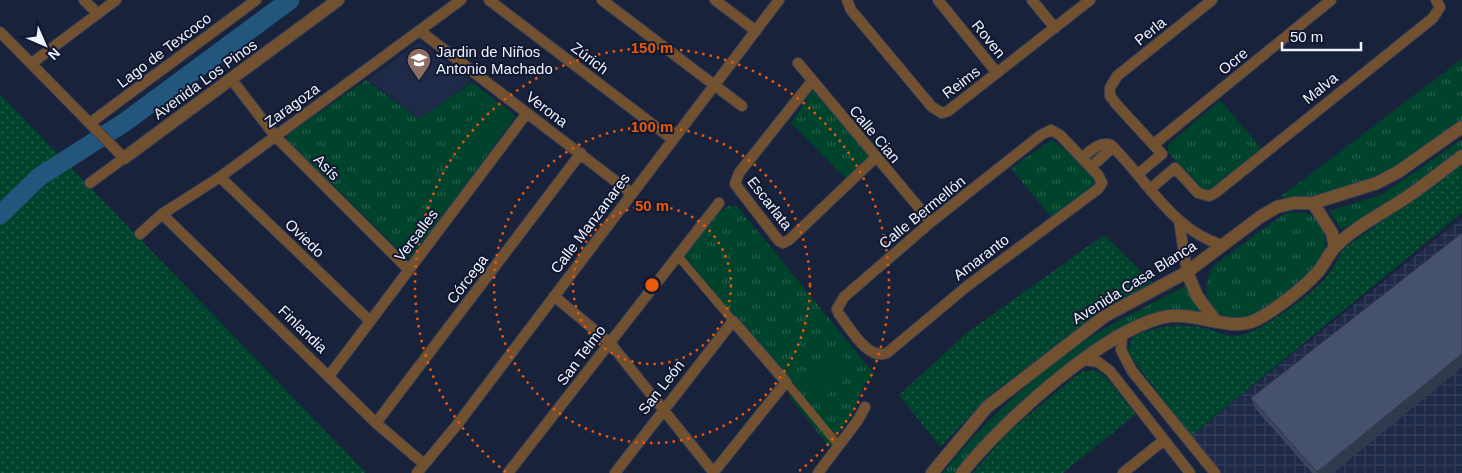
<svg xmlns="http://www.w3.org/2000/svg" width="1462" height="473" font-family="Arial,sans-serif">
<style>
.built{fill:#1f2a49}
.industrial{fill:url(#industrial-grid)}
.grass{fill:url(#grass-dots)}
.park{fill:url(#park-tufts)}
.pitch{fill:#00432c}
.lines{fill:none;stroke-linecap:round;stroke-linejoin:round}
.river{stroke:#22567d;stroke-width:19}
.pedestrian-casing{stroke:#373f56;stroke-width:9}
.minor-casing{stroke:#373f56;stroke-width:12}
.tertiary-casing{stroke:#373f56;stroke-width:14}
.pedestrian{stroke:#71512f;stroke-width:8}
.minor{stroke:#71512f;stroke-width:10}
.tertiary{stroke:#71512f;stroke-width:12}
.wall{fill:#3c465e}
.shaded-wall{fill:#31394c}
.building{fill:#46516d;stroke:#31394c}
.ring{fill:none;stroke:#e8590c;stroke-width:2.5;stroke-dasharray:2.5 5}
.labels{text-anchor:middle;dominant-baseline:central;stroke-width:4;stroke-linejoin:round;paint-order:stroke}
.street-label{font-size:15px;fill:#eef3fd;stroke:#101830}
.poi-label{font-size:15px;fill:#eef3fd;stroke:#101830;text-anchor:start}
.centre{fill:#e8590c;stroke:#101830;stroke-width:2.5}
.ring-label{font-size:15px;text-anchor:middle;font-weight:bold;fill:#e8590c;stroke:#101830;stroke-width:4;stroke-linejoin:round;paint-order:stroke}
</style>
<defs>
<pattern id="industrial-grid" width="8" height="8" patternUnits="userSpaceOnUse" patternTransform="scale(1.25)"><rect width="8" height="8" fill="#1f2a49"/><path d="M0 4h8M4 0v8" fill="none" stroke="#353f5b"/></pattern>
<pattern id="grass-dots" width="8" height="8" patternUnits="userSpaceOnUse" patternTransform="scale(1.25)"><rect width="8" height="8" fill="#00432c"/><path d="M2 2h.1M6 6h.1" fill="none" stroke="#265f4c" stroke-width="1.8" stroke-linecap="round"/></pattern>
<pattern id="park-tufts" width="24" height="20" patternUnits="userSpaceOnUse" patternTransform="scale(1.25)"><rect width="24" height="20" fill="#00432c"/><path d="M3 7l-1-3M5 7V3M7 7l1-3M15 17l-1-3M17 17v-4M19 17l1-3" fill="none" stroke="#265f4c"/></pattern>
</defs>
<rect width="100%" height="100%" fill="#19223b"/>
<!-- built -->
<path class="built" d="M419,42L471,81L420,119L368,80Z"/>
<!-- industrial -->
<path class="industrial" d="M1462,218V473H1221L1191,436Z"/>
<!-- grass -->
<path class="grass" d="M0,94L366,473H0Z
M1462,165V213L1191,436L1127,352L1134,335C1163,326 1179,322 1209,329C1218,332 1225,336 1235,336C1257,335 1309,296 1325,279C1333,270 1337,259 1343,249Z
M1104,235L1152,282L1095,317L991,394L940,447L899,395L968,332Z
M1096,370L1104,375L1136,414L1063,473H973L1008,432L1072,379L1083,371Z"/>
<!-- park -->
<path class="park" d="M1462,59V120L1390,173L1310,198L1280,197Z
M366,80L419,119L472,82L516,116L411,258H407L287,140V135Z
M814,88L871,158L847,180L791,123Z
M1220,100L1261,148L1214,189L1201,190L1168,152V145Z
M1462,139V150L1383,206L1341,230L1329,211L1381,195Z
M1052,140L1079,160L1097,179L1096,189L1054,221L1011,168Z
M728,206H737L875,375L864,384L852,415L829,447L789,396L788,379L743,323L728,321L683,269C686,237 705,225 728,206Z
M1285,213C1293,213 1305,211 1312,216C1326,226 1331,255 1319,268C1311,277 1298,284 1288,291C1267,307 1233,339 1212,305C1203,292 1206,279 1213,266Z
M1188,284L1190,295L1200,312C1189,312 1176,309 1166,311C1094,327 1004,419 956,473H943C982,423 1029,380 1081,343C1114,321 1153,304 1188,284Z"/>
<!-- pitch -->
<path class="pitch" d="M488,100L513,117L473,168L448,149Z
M839,352L855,370L820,402L804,384Z"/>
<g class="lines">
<!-- river -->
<path class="river" d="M0,215L39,177L125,122L290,0"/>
<defs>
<path id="pedestrian" d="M677,255L733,321
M786,382L839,446"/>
<path id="minor" d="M84,0L98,14
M489,0L672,139
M602,0L742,106
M715,0L756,31
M847,0L851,10L932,107L942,113L948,111L1090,0
M938,0L997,73
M1032,0L1055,28
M420,31L631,193
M0,32L124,158L90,183
M32,63L116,0
M798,63L931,222
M232,80L275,136L409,270
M812,81L739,173L735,184L779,241L783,243L789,240L875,158
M90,123L256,0
M1051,130L1060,135L1098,175L1102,183L1098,189L966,287L887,353C868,361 850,328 839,314L837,309L844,297L931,222L1041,135Z
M1154,144L1331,0
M1082,158C1090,151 1100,141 1111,145C1147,180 1172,230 1222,245
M1091,167L1113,147
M1138,174L1162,154L1117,105L1110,96V88L1117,76L1212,0
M220,177L370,321
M1150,189L1175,168L1198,193L1209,196L1215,193L1433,18L1440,7L1436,0
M162,214L376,423L424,464
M1179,221L1187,272
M140,234L162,214L220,177L461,0
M554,296L610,343L714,473
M1122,335L1121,350L1132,371L1215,473
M1084,360L1098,362L1110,371L1190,473
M329,376L527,113
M376,423L581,153
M417,473L456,426L779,0
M508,473L719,203
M615,473L733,321L786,382L713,473
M818,473L858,420L865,407
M1123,473L1164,440"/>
<path id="tertiary" d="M124,158L338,0
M1313,203L1332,233L1335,247
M1187,272L1197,296L1215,320
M932,473L987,407L1105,316L1187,272L1260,217L1277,207L1294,203H1313L1377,183L1398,172L1462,127
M962,473C999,425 1110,323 1171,316C1199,313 1231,332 1256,320C1274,311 1302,289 1316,274C1324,266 1328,254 1336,246C1355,227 1381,214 1404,199C1424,186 1443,170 1462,156"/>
</defs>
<!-- pedestrian casing -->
<use href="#pedestrian" class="pedestrian-casing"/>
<!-- minor casing -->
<use href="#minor" class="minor-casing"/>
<!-- tertiary casing -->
<use href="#tertiary" class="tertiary-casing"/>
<!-- pedestrian -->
<use href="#pedestrian" class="pedestrian"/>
<!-- minor -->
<use href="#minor" class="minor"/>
<!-- tertiary -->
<use href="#tertiary" class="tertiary"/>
</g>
<!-- wall -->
<path class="wall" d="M1462,233V367L1333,473H1312L1255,408L1251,398Z"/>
<!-- shaded-wall -->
<path class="shaded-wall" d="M1462,354V367L1333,473H1317Z"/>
<!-- building -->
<path class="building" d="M1462,233V354L1317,472L1251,398Z"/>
<!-- distance rings -->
<g class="ring">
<circle cx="652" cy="285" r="79"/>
<circle cx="652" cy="285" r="158"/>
<path d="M506 472A237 237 0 1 1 798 472"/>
</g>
<!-- icons -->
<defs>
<symbol id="school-pin" viewBox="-11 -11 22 30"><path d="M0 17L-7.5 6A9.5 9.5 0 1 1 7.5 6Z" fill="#8d6e63" stroke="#101830"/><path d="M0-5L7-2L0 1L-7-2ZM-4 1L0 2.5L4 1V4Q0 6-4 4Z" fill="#fff"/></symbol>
</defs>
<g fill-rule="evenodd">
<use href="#school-pin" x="405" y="46" width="28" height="38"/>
</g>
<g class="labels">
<!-- street labels -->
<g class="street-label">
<text transform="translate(1150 31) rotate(-39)">Perla</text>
<text transform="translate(989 39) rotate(51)">Roven</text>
<text transform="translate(164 50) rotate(-37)">Lago de Texcoco</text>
<text transform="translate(590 58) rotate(37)">Zúrich</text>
<text transform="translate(1233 61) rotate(-39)">Ocre</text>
<text transform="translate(205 79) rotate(-36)">Avenida Los Pinos</text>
<text transform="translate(961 82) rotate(-37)">Reims</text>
<text transform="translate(1320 88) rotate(-39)">Malva</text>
<text transform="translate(292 105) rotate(-36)">Zaragoza</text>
<text transform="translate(547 109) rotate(37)">Verona</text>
<text transform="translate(875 134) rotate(50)">Calle Cian</text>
<text transform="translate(327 167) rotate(45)">Asís</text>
<text transform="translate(770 203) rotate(52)">Escarlata</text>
<text transform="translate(922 212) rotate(-39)">Calle Bermellón</text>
<text transform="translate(590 223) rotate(-53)">Calle Manzanares</text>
<text transform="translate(416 235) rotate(-53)">Versalles</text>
<text transform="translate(305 238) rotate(44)">Oviedo</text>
<text transform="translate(981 257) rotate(-37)">Amaranto</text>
<text transform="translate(467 279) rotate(-53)">Córcega</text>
<text transform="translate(1134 282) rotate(-32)">Avenida Casa Blanca</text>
<text transform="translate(303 329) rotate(44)">Finlandia</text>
<text transform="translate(581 355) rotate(-53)">San Telmo</text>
<text transform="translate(661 387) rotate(-52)">San León</text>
</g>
<!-- poi labels -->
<g class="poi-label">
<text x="436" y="51">Jardin de Niños<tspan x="436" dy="17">Antonio Machado</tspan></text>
</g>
</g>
<circle cx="652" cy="285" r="8" class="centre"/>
<g class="ring-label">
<text x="652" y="53">150 m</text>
<text x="652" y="132">100 m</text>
<text x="652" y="211">50 m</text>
</g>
<!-- north arrow -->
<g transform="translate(45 45) rotate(135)" stroke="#101830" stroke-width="4" paint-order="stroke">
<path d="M0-4L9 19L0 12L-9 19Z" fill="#eef3fd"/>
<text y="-8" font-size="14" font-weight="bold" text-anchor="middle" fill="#eef3fd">N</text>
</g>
<!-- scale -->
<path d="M1282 42v8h79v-8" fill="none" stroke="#eef3fd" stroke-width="2.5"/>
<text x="1290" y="42" font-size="15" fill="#eef3fd" stroke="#101830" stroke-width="4" paint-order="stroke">50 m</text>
</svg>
